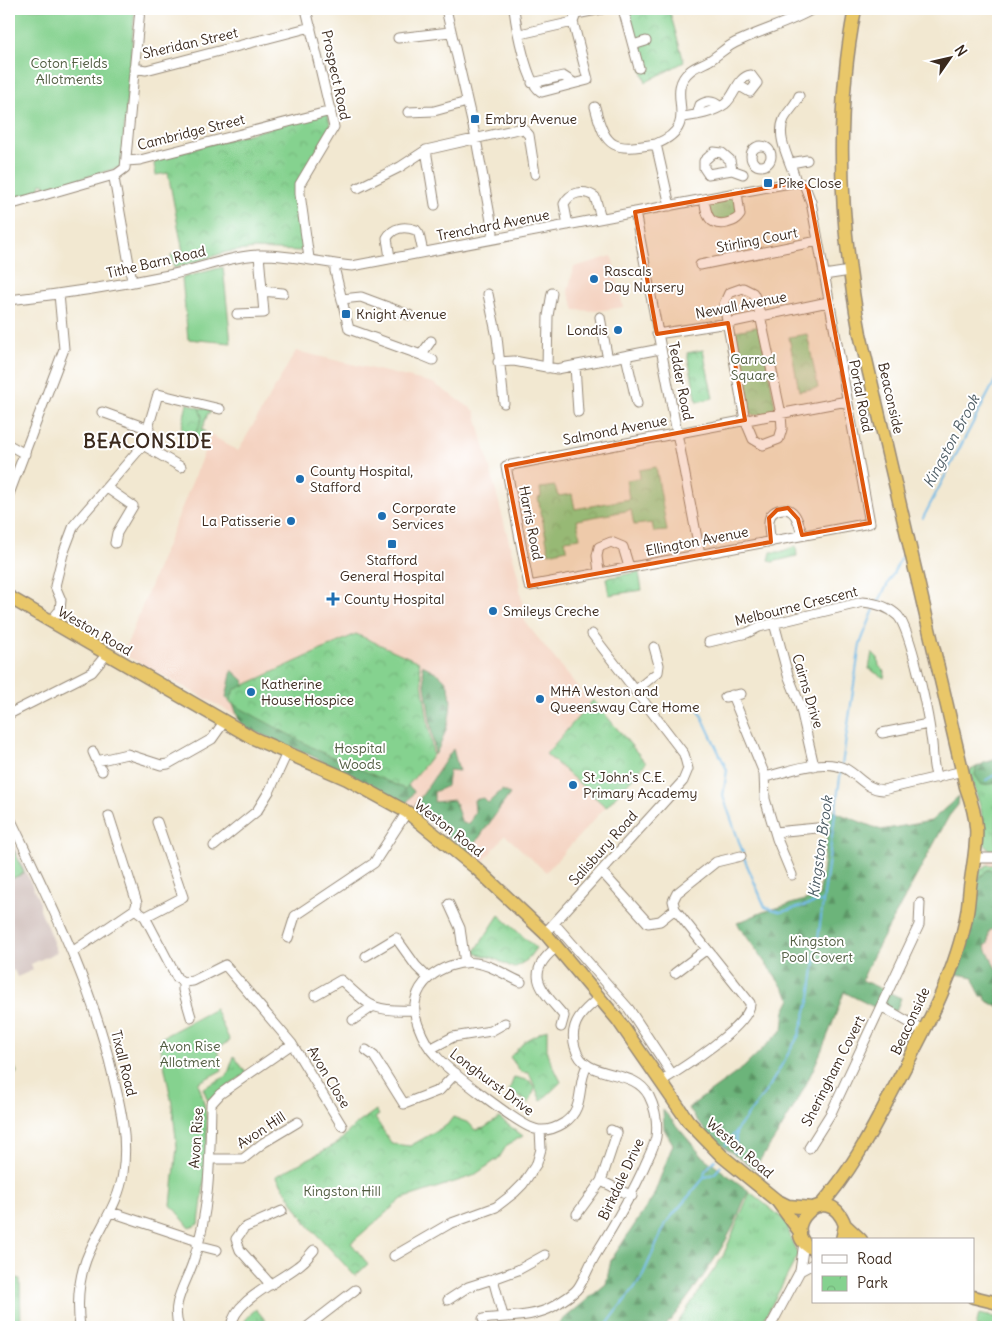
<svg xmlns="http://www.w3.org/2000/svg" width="1007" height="1336" font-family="Delius,sans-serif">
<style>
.built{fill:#f4d3c1}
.industrial{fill:#d0c0bc}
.grass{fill:url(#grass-tufts);stroke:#607e56}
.forest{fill:url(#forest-firs);stroke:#546f4c}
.park{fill:url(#park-crowns);stroke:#607e56}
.garden{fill:#85d28f;stroke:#607e56}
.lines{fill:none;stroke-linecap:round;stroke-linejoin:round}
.stream{stroke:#6eb9e7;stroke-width:2}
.minor-casing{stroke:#968978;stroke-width:11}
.highway-casing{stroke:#968978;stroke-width:15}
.minor{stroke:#fff;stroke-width:9}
.highway{stroke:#e9c769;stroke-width:12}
.marked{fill:#df570d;fill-opacity:0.2;stroke:#df570d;stroke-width:4;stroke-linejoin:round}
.poi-dot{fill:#1f6fb2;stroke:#fff;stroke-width:2}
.labels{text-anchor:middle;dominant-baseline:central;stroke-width:4;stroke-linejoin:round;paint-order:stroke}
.street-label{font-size:14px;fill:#3b2a1e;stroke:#fff}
.park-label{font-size:14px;fill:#515c40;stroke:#fff}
.poi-label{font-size:14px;fill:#3b2a1e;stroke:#fff;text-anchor:start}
.water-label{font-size:15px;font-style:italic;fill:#4d5c64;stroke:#fff}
.district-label{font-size:19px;font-weight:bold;letter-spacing:1px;fill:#3b2a1e;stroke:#fff}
</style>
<defs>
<pattern id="grass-tufts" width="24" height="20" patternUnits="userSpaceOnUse" patternTransform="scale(1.25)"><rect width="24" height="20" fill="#85d28f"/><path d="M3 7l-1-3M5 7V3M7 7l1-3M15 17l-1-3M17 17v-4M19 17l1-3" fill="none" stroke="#74b47b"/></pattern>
<pattern id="forest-firs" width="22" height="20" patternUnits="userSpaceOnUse" patternTransform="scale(1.25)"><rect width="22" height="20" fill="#6cb47a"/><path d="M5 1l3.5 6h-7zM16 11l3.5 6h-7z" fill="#5a9363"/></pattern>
<pattern id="park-crowns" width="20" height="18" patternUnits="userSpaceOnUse" patternTransform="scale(1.25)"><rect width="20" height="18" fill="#85d28f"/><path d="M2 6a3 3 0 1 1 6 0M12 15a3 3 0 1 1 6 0" fill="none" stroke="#74b47b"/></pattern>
</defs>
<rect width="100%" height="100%" fill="#fff"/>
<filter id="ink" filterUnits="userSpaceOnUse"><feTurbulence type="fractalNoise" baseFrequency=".02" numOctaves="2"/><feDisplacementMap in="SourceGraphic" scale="10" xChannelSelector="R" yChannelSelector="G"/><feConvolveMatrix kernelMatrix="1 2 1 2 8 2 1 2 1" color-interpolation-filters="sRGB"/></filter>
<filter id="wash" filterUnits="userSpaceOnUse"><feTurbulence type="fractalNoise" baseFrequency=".0096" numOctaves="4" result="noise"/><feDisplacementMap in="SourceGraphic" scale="20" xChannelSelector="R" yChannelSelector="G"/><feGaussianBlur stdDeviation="1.12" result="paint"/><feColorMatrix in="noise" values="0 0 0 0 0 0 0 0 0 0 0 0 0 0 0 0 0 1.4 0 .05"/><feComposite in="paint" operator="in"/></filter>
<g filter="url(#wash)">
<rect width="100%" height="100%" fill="#f2e8d1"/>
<!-- built -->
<path class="built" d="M612,256L623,307L597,311L575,310L568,291L574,267Z
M296,351L433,383L475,411L518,576L525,622L590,702L593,700L646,763L546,872L505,835L482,863L470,850L400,797L328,765L123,654L211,435L238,451Z
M998,759V980L975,977L989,850L990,818L979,766Z"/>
<!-- industrial -->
<path class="industrial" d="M9,835L40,903V909L57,952L31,964L33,970L17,977L14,970L9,972Z"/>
<!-- grass -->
<path class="grass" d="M736,197L738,211L735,218L714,220L707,204L711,200Z
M199,408L211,409L210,413H208L202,430L205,431L202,440L181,431L192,434L202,417Z
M978,766L976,769L987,783H998L996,844L998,845V850H989L984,843L981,809L969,771Z
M987,865H998V870H987L977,881L981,869Z
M9,1055L17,1072L9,1083Z
M234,1056L246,1073L208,1101L203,1088L227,1076Z
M750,1192L787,1222L791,1239L798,1255L760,1327H675L723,1256Z
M9,1275L20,1279L21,1327H9Z
M256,1309L271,1327H244L246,1318Z"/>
<!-- forest -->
<path class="forest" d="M422,665C430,669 442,674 447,683C457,705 445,737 435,755Z
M232,670L244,681L247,702L382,762L414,791L406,804L310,755L241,726L234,706L226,697Z
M453,749L459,771L449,770L447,786L434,792V802L454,800L462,823L469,824L475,812L474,800L483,798L488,803L502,790L510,794L469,852L413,809Z
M994,760H998V783L982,785L975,775L976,768L984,763Z
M959,796L958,805L949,816L872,958L862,980L901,998L896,1011L878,1009L844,992C820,1060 797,1110 754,1168L710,1137L688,1108L743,1068L783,1029L785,1011L791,999L737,923L763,912L819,896L830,810L881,830L931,821Z
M987,870H998L994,912L998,913V927L989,931L988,944L985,946L996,969L998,968V1007L986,1000L985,996H981L975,984L974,977L951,973L973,909L977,881Z
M663,1110L703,1157L749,1191C742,1203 739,1215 733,1227C717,1259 688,1299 665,1327H554L606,1284L611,1260L653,1197L673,1144L664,1129Z"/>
<!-- park -->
<path class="park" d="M646,9H669L684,62L646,82L641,68L644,67L629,14Z
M327,113L331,126L298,183L303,248L300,251L255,249L227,252L174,268L171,255L183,252L168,173L156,175L154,164L158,158Z
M761,326L775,406L771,413L753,415L747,410L731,332Z
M807,334L818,388L799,391L789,337Z
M703,350L713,398L697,402L687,353Z
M187,403L199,408L202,417L198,430L192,434L181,431Z
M656,467L667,531L654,532L652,523L634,525L631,510L577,520L580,538L565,540L567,549L549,553L538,498L541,497L540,488L555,486L558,496L572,494L575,509L629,499L626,480L640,478L639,470Z
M796,546L797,556L772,562L769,560L771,552H780Z
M639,572L642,590L609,595L606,578Z
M356,634L419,662L433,755L405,789L319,751L229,702L234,690Z
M872,652L878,658L879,666L885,672L884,678L869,669Z
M593,700L646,763L606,807L546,754Z
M499,915L536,948L527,960L514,968L493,958L474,953Z
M547,1029V1053L561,1082L541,1101L529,1073L521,1072L510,1057L526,1040Z
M514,1077L530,1081L535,1089L529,1103L509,1091Z
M376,1110L379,1115L375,1118L392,1144L410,1146L447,1125L453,1117L469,1123L475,1130L484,1128L499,1118L523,1136L507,1145L499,1158L473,1176L402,1199L351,1243L368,1264L355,1276L308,1225L276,1176L338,1143L354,1126Z"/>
<!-- garden -->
<path class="garden" d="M9,9H135L121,167L44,189L45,184L41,183L39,191L9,199Z
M223,267L231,343L188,339L182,278Z
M12,847L24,873L9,880V848Z
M215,1009L230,1041L217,1048L222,1070L198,1083C215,1127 204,1178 199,1224L190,1228L171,1205L177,1147L172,1104L159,1039Z
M979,1314L998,1318V1327H976Z"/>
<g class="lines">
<!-- stream -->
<path class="stream" d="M923,518L998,375
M878,603L902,556
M696,704L727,770L723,796L743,853
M842,765L860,644L875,607
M986,780L998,773
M744,858L765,907L781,912L822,901
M726,1145L736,1131
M734,1152L736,1147V1131L769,1087L799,1035L810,998L841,770
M704,1177L705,1171L715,1160
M9,1327L11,1270
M605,1327L641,1279L666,1223L704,1178L715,1173L721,1166"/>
</g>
</g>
<g filter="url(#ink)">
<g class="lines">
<defs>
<path id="minor" d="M306,9L334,127L300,184V194L309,258
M446,9L476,139L493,232L491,238
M514,9C516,25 527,87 542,92L588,80L573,22L576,14L574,9
M623,9L639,68
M576,14L602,9
M520,34L573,22
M398,38L450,32
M633,45L646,41
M134,68L146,70L311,27
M532,83L563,76L574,83
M595,107C606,150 614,151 656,144L670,206
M408,112L434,111L467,102
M697,115L700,105C708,100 714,101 720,107
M683,117C698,115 712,113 725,104C736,95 737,77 751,75L757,83L750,92L738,85
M656,144C705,124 662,94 690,71C695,66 704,64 710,60C720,54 728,45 739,41C764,29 789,23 813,9
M751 156a10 10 0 1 1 20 0a10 10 0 1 1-20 0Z
M426,150L435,205
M126,161L140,160L331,111
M791,163L807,160
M732,170L730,160L722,153L714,152L704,161V168L708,174L732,170L743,174
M117,174L114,178L115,184L132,281
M796,182C792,163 775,139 784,119C788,111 796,105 799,96
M358,188L400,167L426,150L522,128L529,135L535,174
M704,199C706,214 709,227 727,223C733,221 737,220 740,215L737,192
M9,205L117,174L125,168L140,9
M635,212L700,554
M568,225L564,204C570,192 584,189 595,197L601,218
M390,258L387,238C393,227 405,226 416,230L419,234L423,252
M335,264V271L349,329L421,355L431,341
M700,265L818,241
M824,275L850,271
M743,288L753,293L757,301L781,414L782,429L779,439L763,445L753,439L745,420L724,304L729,293Z
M262,291L283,293
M488,294L497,337L504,403
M342,299L361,297L409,315
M9,300C63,294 116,286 169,275C199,269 226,257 258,255C290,254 320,263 352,266L746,191L796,182L804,184L811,202L870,523L529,586L506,466L847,401
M237,314L264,313L259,255
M600,317L608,360
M657,334L728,323L828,302
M421,355L433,360
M626,356L637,404
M498,362L514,361L557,369L660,349
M575,366L578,412
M547,368L548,316L552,293
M102,412L149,429
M9,445L25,454
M143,445L181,467
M107,488L133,506L117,533L115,543
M9,494L64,349L59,294
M771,542C770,535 767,524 770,517C771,514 775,511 778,510C795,504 799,523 802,535
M599,572L597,556L599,547L611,542L623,547L629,567
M50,622L60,610L61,600L55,586L63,554L74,525L143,445L158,394L220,409
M774,623L788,675L800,705L814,766
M709,642L747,633L759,627L863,602C875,603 889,607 898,616C911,631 928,713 931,737C934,751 931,763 937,778
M635,691L658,672L659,665L654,647
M732,695L764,773L765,799L777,839L792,875
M725,697L741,694
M9,714L92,672L106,655
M882,733L928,724
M93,752L97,761L127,754L161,765L168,764L212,739L224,722
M97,761L102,771
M765,777C788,772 823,757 846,769C860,777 866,789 883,790L963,771
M9,816C49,900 92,984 113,1076C121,1109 128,1139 123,1173C119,1205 97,1230 86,1260C78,1282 77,1304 80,1327
M775,832L817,828
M214,846L257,811L270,790L287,753
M975,858H998
M601,871L648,923L660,921L675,909L750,1003C753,1024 678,1071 660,1082
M920,903L919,925L881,1006L924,1031
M449,904L460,928L465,963
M135,909L145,917L177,978L183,982V990L191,1017
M675,909L673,901L677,893L716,862L741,856
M145,917L183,897L157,822
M554,923L629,1009L672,1074
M545,933L683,781L688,769L684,754L592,634
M288,938L295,916L374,863L407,812
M557,947C522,974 542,990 564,1016L561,1027
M72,952L135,909L137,903L109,816
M366,956L396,938L416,966L428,978
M675,973L707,949
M183,982L193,981L225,965L292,1044L342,1126
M521,982C506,976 493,965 476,963C442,959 403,987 418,1025C422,1036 429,1049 437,1057C448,1070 520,1126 535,1129C545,1132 556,1128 564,1123C586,1108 576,1085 587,1066
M315,995L341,980C371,1007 372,1012 415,1010
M353,1020L372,1007
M430,1049L453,1037L491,1031L505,1023
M366,1050L374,1056L404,1104L440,1090L456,1073
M611,1130L617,1133L601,1181L632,1196
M809,1148L831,1113L881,1006
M210,1159H243L263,1143L298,1122
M111,1212L198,1241
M577,1214L601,1181
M197,1245L217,1250
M394,1256L449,1224L496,1207L514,1193L523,1184L537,1163L541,1149L540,1130
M800,1271L813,1264
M271,1285L240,1250L236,1239L244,1228L282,1211
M448,1300L468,1287L493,1279
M503,1316L493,1279L518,1270L545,1255
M483,1319C506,1316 534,1318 554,1306C561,1301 573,1295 578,1288C585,1278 589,1265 596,1254C614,1225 631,1197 645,1165C649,1156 654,1147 656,1137C658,1123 655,1108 649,1096C633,1065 584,1083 575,1047C568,1023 584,1010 600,997
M179,1327C170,1304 186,1284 193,1262C210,1212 210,1156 211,1104L220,1094L292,1044
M231,1327C234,1298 284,1280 303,1262C307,1259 310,1254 314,1250
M307,1327L355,1290
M770,1327L800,1271L804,1242"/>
<path id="highway" d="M9,597L253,738L347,779L407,812L476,868L545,933L618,1020L688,1121L722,1156L776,1200L788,1206L813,1208
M778,1202L800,1232
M820,1206C852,1171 872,1130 894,1088C923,1033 956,975 967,913C969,902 969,891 971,880C977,839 981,828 966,787L860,334C840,227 834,116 855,9
M845,1225L861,1240
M813,1249C775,1232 827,1176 845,1225L842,1240
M973,1297L998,1303"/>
</defs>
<!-- minor casing -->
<use href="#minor" class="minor-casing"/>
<!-- highway casing -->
<use href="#highway" class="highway-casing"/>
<!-- minor -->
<use href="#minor" class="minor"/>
<!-- highway -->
<use href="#highway" class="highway"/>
</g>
</g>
<!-- marked area -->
<path class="marked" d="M799,182L808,188L811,202L870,523L802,535L798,519L788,508L777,510L769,518L771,542L529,586L506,466L745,420L728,323L657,334L635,212Z"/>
<!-- markers -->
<g class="poi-dot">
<rect x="470" y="114" width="10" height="10" rx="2.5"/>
<rect x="763" y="178" width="10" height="10" rx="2.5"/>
<circle cx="594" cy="279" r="5"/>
<rect x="341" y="309" width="10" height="10" rx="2.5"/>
<circle cx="618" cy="330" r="5"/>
<circle cx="300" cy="479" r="5"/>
<circle cx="382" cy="516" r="5"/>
<circle cx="291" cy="521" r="5"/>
<rect x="387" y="539" width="10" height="10" rx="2.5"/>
<path d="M330.5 591.5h5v5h5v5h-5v5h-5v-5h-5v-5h5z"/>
<circle cx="493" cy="611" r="5"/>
<circle cx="251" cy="692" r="5"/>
<circle cx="540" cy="699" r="5"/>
<circle cx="573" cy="785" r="5"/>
</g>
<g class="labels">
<!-- street labels -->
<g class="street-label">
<text transform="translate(190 43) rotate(-13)">Sheridan Street</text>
<text transform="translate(336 75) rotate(78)">Prospect Road</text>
<text transform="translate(191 132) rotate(-14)">Cambridge Street</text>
<text transform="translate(493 225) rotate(-11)">Trenchard Avenue</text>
<text transform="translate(757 240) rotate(-11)">Stirling Court</text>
<text transform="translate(156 262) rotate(-13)">Tithe Barn Road</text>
<text transform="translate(741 305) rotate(-11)">Newall Avenue</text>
<text transform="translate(681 381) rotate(79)">Tedder Road</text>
<text transform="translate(861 396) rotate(79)">Portal Road</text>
<text transform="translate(891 398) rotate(77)">Beaconside</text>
<text transform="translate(615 430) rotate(-11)">Salmond Avenue</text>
<text transform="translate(531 523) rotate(79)">Harris Road</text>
<text transform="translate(697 541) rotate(-11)">Ellington Avenue</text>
<text transform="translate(796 606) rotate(-14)">Melbourne Crescent</text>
<text transform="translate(95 631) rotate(30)">Weston Road</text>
<text transform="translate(808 691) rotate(73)">Cairns Drive</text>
<text transform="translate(449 828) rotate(38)">Weston Road</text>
<text transform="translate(603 848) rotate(-48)">Salisbury Road</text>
<text transform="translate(910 1021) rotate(-65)">Beaconside</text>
<text transform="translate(124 1063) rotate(76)">Tixall Road</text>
<text transform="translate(833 1071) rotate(-63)">Sheringham Covert</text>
<text transform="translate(329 1077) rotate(59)">Avon Close</text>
<text transform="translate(492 1082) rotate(37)">Longhurst Drive</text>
<text transform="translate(261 1130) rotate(-33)">Avon Hill</text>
<text transform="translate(196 1138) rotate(-86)">Avon Rise</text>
<text transform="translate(740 1148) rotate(41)">Weston Road</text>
<text transform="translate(621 1179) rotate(-65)">Birkdale Drive</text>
</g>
<!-- park labels -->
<g class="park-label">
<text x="69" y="63">Coton Fields<tspan x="69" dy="16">Allotments</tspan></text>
<text x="753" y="359">Garrod<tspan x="753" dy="16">Square</tspan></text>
<text x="360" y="748">Hospital<tspan x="360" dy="16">Woods</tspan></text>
<text x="817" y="941">Kingston<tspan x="817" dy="16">Pool Covert</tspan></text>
<text x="190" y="1046">Avon Rise<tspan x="190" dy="16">Allotment</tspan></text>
<text x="342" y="1191">Kingston Hill</text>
</g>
<!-- poi labels -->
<g class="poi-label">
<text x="485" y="119">Embry Avenue</text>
<text x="778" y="183">Pike Close</text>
<text x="604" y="271">Rascals<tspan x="604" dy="16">Day Nursery</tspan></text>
<text x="356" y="314">Knight Avenue</text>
<text x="608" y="330" text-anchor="end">Londis</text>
<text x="310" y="471">County Hospital,<tspan x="310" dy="16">Stafford</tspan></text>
<text x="392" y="508">Corporate<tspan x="392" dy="16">Services</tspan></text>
<text x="281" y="521" text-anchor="end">La Patisserie</text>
<text x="392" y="560" text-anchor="middle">Stafford<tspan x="392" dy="16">General Hospital</tspan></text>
<text x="344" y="599">County Hospital</text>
<text x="503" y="611">Smileys Creche</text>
<text x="261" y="684">Katherine<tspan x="261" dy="16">House Hospice</tspan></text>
<text x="550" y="691">MHA Weston and<tspan x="550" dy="16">Queensway Care Home</tspan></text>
<text x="583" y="777">St John's C.E.<tspan x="583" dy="16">Primary Academy</tspan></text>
</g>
<!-- water labels -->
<g class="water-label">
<text transform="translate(951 441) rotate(-62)">Kingston Brook</text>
<text transform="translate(820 847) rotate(-82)">Kingston Brook</text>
</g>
<!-- district labels -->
<g class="district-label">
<text x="148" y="441">BEACONSIDE</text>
</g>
</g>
<!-- margin -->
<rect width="1007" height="1336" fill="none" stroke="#fff" stroke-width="30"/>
<!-- legend -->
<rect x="812" y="1238" width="162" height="65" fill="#ffffff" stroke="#b1aaa5"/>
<rect x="822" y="1255" width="25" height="8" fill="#ffffff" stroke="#b1aaa5"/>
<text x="857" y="1264" font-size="15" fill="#3b2a1e">Road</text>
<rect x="822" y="1276" width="25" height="15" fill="url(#park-crowns)" stroke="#b1aaa5"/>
<text x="857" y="1288" font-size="15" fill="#3b2a1e">Park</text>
<!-- north arrow -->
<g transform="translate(950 58) rotate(56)" stroke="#ffffff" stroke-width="4" paint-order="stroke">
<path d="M0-4L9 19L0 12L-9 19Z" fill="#3b2a1e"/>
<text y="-8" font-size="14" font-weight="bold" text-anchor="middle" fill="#3b2a1e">N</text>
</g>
</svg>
